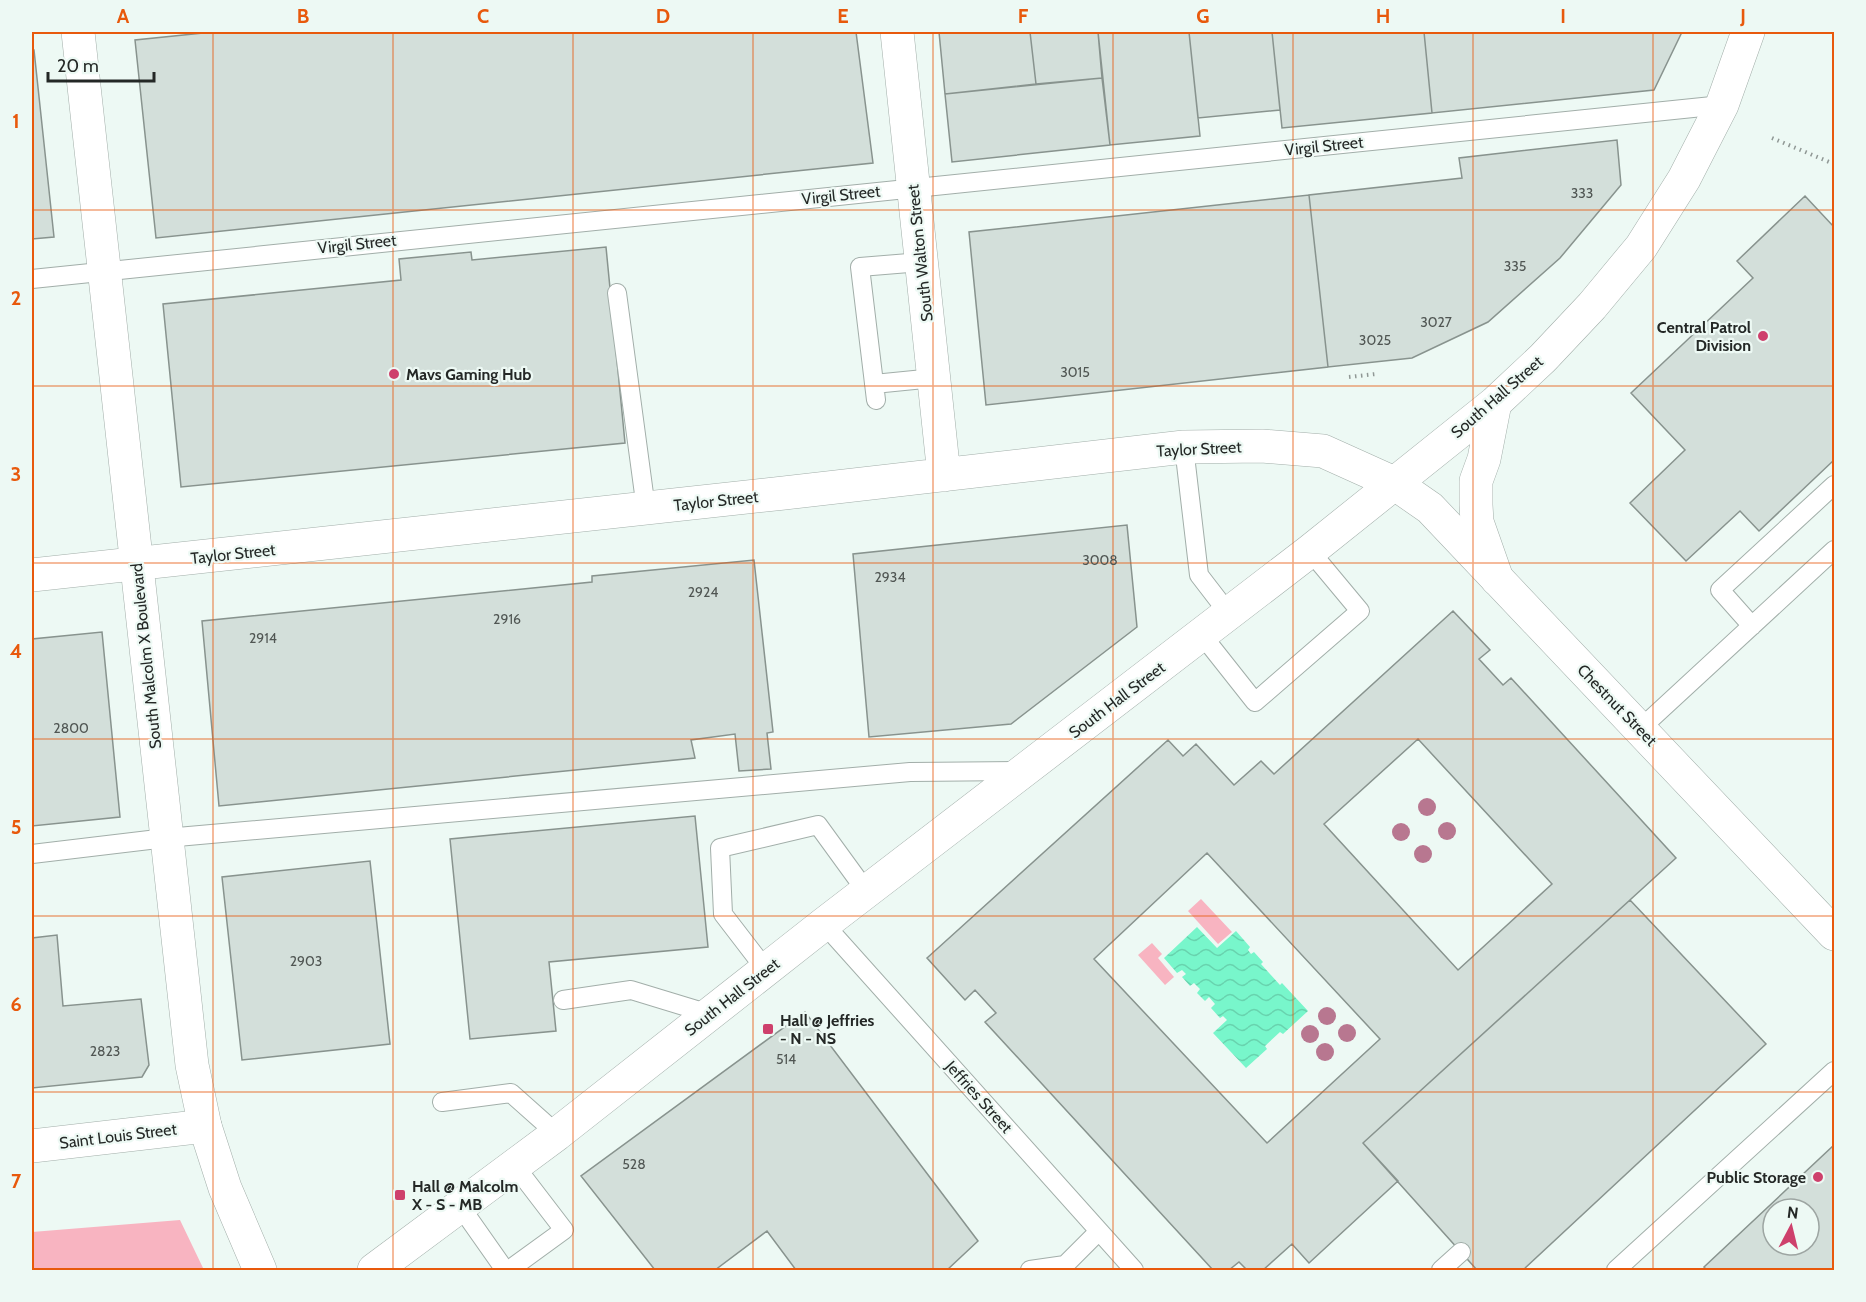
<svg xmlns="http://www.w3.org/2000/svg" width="1866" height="1302" font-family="Cabin,sans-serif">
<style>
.green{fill:#f8b4c1}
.water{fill:url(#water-waves)}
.building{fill:#d3dfda;stroke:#88938e;stroke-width:1.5;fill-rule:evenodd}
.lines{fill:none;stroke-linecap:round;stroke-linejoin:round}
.lane-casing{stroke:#a2aea9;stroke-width:20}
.street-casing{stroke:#a2aea9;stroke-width:34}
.secondary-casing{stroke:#a2aea9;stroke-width:34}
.path{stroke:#909895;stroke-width:4;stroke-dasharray:1.5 4.5;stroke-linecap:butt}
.lane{stroke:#fff;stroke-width:18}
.street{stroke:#fff;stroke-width:33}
.secondary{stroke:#fff;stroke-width:33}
.tree{fill:#b87790}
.grid{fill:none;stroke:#e8590c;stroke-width:1.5;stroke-opacity:0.55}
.poi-dot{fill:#ce406c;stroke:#edf9f4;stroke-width:2}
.labels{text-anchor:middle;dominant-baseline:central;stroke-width:4.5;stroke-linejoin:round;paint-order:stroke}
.number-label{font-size:14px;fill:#505653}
.street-label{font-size:16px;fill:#242826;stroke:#edf9f4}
.poi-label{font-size:16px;font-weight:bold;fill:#242826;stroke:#edf9f4;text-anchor:start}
.neatline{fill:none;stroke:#e8590c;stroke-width:2}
.grid-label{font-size:20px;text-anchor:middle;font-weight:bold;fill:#e8590c}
</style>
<defs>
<pattern id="water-waves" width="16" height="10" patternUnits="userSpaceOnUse" patternTransform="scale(1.5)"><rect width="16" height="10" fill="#78f6cb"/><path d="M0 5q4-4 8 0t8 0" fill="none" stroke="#68d3ae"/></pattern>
</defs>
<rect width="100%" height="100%" fill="#edf9f4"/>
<!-- green -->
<path class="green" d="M1201,899L1232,932L1218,944L1188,911Z
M1152,943L1162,954L1158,958L1174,977L1165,985L1138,955Z
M180,1220L204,1270H32V1232Z"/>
<!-- water -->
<path class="water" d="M1197,927L1217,948L1236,931L1250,947L1248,950L1251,954L1254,952L1263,962L1261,964L1280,985L1282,983L1308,1011L1283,1034L1280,1032L1265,1046L1267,1049L1246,1068L1213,1033L1227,1020L1223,1016L1220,1018L1211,1008L1215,1004L1209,997L1205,1001L1197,993L1200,989L1194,983L1190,986L1182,977L1186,974L1182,970L1177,973L1164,958Z"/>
<!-- building -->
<path class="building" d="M213,32H856L873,163L156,238L135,40Z
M939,32H1030L1036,84L945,94Z
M1030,32H1098L1102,78L1036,84Z
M1098,32H1189L1200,136L1110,145Z
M1189,32H1272L1280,110L1198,118Z
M1272,32H1424L1432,113L1282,128Z
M1424,32H1682L1654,90L1432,113Z
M32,50H34L54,237L32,239Z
M1102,78L1110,145L952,162L945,94Z
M1617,140L1621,185L1560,258L1488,322L1412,358L1328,367L1309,195L1462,178L1459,158Z
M1309,195L1328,367L986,405L969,232Z
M1805,196L1834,227V460L1759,531L1740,511L1686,561L1630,503L1685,450L1631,393L1753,278L1737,261Z
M606,247L625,443L181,487L163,304L401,280L399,259L471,252L472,260Z
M1127,525L1137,627L1011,724L869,737L853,554Z
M754,560L773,732L767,733L771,769L739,771L735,734L691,740L695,758L219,806L202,621L592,582V576Z
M1453,611L1490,650L1479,659L1503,685L1511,678L1676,858L1363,1143L1398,1181L1309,1263L1292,1244L1263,1270H1247L1239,1262L1229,1270H1213L985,1022L996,1013L975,990L965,1000L927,958L1168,740L1183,756L1196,744L1234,785L1261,761L1274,774ZM1418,739L1552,884L1458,970L1324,824ZM1207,853L1380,1039L1267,1143L1094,959Z
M102,632L120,817L32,826V639Z
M695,816L708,947L549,962L556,1031L470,1039L450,839Z
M370,861L390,1044L242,1060L222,877Z
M1630,900L1766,1044L1523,1270H1477L1363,1143Z
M57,935L63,1006L141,999L149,1065L142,1077L32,1088V938Z
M805,1012L978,1241L947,1270H796L767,1231L715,1270H655L581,1176Z
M1834,1145V1270H1707L1704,1267ZM1773,1209H1809V1245H1773Z"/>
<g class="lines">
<defs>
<path id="lane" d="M32,279L1722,105
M617,293L646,509
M874,384L934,378
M876,400L860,267L921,262
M1184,447L1199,575L1229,614
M1752,626L1720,590L1834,485
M1202,635L1255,702L1360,611L1310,551
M1640,729L1834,550
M32,854L166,838L910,772L1019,771
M824,924L1134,1270
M766,970L723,914L720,848L818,825L866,891
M563,1000L631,990L710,1014
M442,1102L511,1093L557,1134
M460,1206L505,1270
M509,1270L564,1230L515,1166
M1030,1270L1065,1265L1099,1231
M1441,1270L1461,1252
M1616,1270L1834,1071"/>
<path id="street" d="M897,32L944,475
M32,575L784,493L1184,447L1262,446L1323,451L1394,483L1430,508L1834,934
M32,1146L205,1126"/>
<path id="secondary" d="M78,32L192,1065L205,1126L225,1188L260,1270
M1495,403L1484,459L1476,481V505L1477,522L1497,579
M374,1270L557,1134L824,924L1310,551L1495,403L1543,358L1592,306L1641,247L1684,179L1722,105L1748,32"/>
</defs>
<!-- lane casing -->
<use href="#lane" class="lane-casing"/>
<!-- street casing -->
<use href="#street" class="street-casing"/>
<!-- secondary casing -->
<use href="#secondary" class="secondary-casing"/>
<!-- path -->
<path class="path" d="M1772,138L1834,164
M1349,377L1376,374"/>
<!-- lane -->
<use href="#lane" class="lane"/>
<!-- street -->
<use href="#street" class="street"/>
<!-- secondary -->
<use href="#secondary" class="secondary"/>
</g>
<!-- trees -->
<g class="tree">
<circle cx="1427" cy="807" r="9"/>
<circle cx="1447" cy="831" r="9"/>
<circle cx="1401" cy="832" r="9"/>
<circle cx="1423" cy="854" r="9"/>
<circle cx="1327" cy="1016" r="9"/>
<circle cx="1347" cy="1033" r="9"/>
<circle cx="1310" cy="1034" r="9"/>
<circle cx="1325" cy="1052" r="9"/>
</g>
<!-- grid -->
<path class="grid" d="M213,32V1270M393,32V1270M573,32V1270M753,32V1270M933,32V1270M1113,32V1270M1293,32V1270M1473,32V1270M1653,32V1270M32,210H1834M32,386H1834M32,563H1834M32,739H1834M32,916H1834M32,1092H1834"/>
<!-- markers -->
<g class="poi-dot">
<circle cx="1763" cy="336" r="6"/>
<circle cx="394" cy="374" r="6"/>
<rect x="762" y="1023" width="12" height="12" rx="3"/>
<circle cx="1818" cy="1177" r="6"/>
<rect x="394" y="1189" width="12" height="12" rx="3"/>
</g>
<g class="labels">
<!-- number labels -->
<g class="number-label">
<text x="1582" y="193">333</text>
<text x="1515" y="266">335</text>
<text x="1436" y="322">3027</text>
<text x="1375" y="340">3025</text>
<text x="1075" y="372">3015</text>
<text x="1100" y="560">3008</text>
<text x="890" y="577">2934</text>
<text x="703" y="592">2924</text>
<text x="507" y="619">2916</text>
<text x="263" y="638">2914</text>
<text x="71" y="728">2800</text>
<text x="306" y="961">2903</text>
<text x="105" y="1051">2823</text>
<text x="786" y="1059">514</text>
<text x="634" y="1164">528</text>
</g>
<!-- street labels -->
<g class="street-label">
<text transform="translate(1324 146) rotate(-6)">Virgil Street</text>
<text transform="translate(841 195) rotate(-6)">Virgil Street</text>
<text transform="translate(357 244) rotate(-6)">Virgil Street</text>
<text transform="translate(920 253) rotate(-96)">South Walton Street</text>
<text transform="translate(1497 397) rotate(-41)">South Hall Street</text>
<text transform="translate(1199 449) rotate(-3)">Taylor Street</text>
<text transform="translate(716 501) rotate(-6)">Taylor Street</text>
<text transform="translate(233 554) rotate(-6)">Taylor Street</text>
<text transform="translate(146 656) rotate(-96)">South Malcolm X Boulevard</text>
<text transform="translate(1117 700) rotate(-37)">South Hall Street</text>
<text transform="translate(1617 705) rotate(46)">Chestnut Street</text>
<text transform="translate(732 997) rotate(-38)">South Hall Street</text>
<text transform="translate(979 1097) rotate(48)">Jeffries Street</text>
<text transform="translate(118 1136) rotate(-7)">Saint Louis Street</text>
</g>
<!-- poi labels -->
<g class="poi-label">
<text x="1751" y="327" text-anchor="end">Central Patrol<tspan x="1751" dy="18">Division</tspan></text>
<text x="406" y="374">Mavs Gaming Hub</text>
<text x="780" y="1020">Hall @ Jeffries<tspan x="780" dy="18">- N - NS</tspan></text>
<text x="1806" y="1177" text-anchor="end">Public Storage</text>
<text x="412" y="1186">Hall @ Malcolm<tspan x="412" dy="18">X - S - MB</tspan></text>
</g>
</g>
<!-- border -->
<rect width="1866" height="1302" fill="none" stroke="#edf9f4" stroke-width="66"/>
<!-- north arrow -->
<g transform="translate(1791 1227) rotate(7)"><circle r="28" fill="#edf9f4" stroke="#9da5a2" stroke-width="1.5"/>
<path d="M0-4.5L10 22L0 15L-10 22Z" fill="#ce406c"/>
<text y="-9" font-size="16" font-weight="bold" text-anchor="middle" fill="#242826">N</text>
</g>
<!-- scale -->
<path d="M48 72v9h106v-9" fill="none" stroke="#242826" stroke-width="3"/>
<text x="57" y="72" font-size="18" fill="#242826" stroke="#edf9f4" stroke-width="4.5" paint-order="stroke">20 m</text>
<rect x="33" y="33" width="1800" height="1236" class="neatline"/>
<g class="grid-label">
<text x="123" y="23">A</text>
<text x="303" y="23">B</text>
<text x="483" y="23">C</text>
<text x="663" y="23">D</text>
<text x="843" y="23">E</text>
<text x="1023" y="23">F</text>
<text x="1203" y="23">G</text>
<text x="1383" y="23">H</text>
<text x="1563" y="23">I</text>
<text x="1743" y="23">J</text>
<text x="16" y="128">1</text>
<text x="16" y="305">2</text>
<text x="16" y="481">3</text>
<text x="16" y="658">4</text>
<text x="16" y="834">5</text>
<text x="16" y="1011">6</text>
<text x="16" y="1188">7</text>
</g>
</svg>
